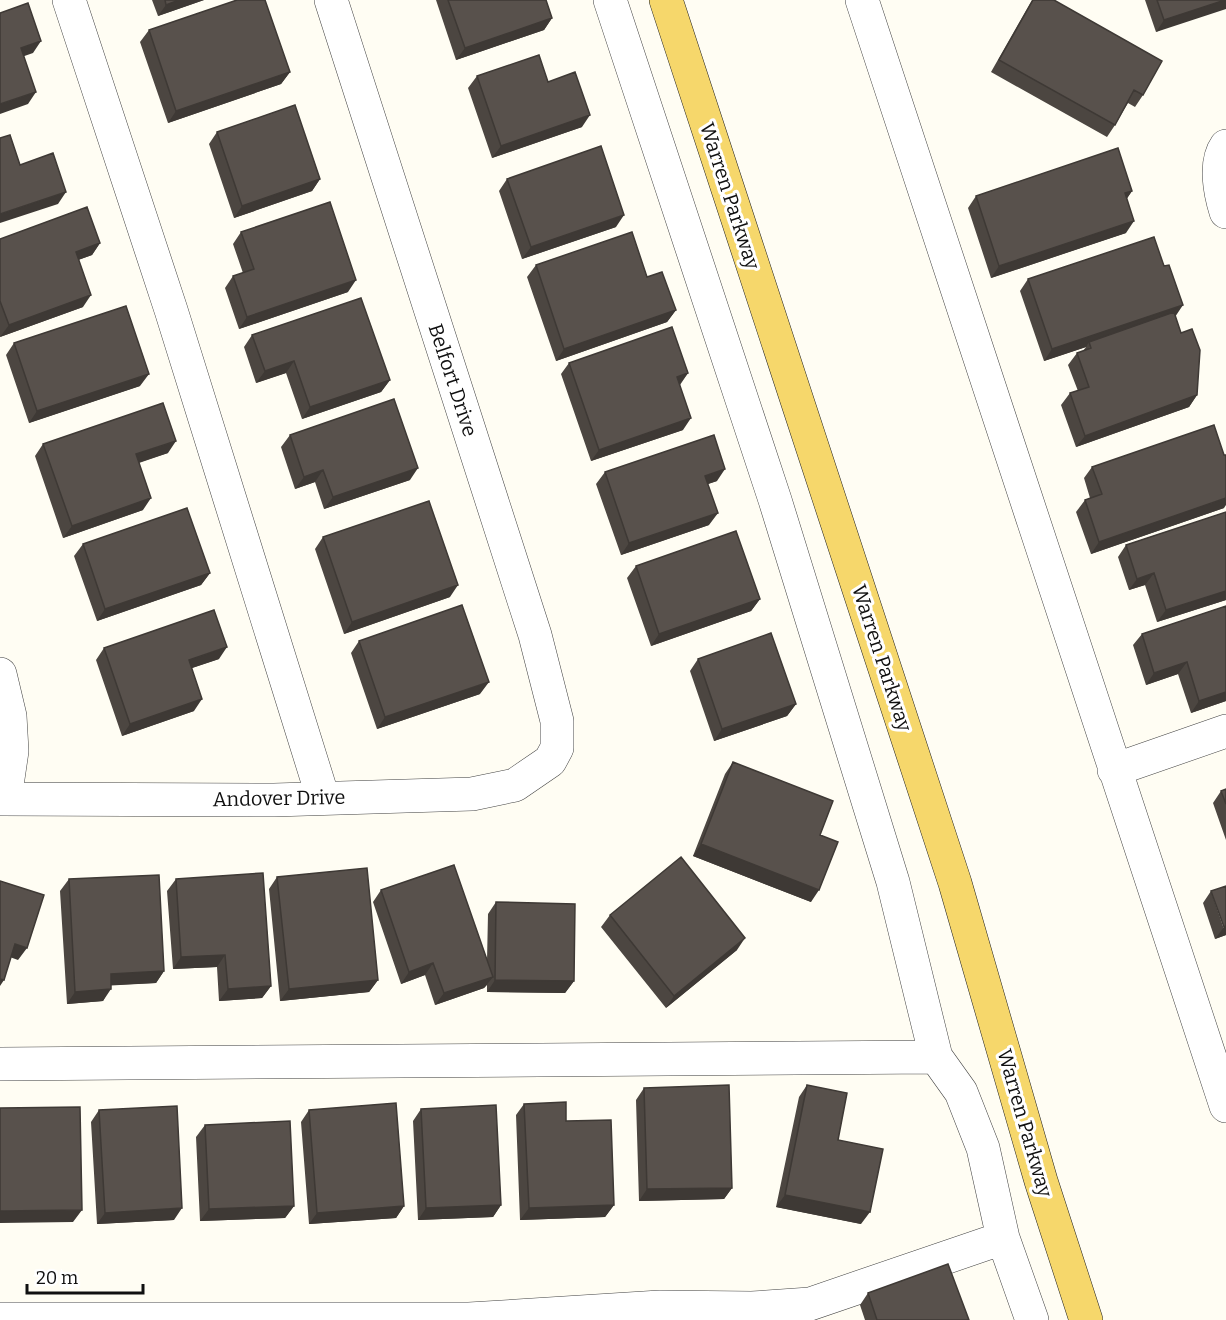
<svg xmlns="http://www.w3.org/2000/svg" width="1226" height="1320" font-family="Bitter,serif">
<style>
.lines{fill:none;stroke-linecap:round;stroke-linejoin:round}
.minor-casing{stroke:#434343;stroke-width:34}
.major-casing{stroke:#212121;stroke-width:34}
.minor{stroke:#fff;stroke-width:33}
.major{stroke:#f6d76b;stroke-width:33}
.wall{fill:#4c4641}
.shaded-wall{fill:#3e3935}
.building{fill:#58514c;stroke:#3e3935;stroke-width:1.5}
.labels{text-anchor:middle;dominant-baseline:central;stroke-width:6;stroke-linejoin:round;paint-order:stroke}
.street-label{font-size:20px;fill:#101010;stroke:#fff}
</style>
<rect width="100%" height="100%" fill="#fffdf3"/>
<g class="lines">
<defs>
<path id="minor" d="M69,0L171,310L323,798
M610,0L775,500L893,882L936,1057
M862,0L1226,1106
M1226,146C1214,163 1220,193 1226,212
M0,674L10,716L12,751L5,799
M1114,770L1226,731
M0,799L274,800L472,794L515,785L550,761L557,748V721L535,635L331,0
M0,1064L936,1057L961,1092L983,1148L1003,1238L1032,1320
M0,1319H469L660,1307L752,1308L810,1304L1003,1238"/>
<path id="major" d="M666,0L955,883L1041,1181L1086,1320"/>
</defs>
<!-- minor casing -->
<use href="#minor" class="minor-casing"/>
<!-- major casing -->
<use href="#major" class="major-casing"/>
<!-- minor -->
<use href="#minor" class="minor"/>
<!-- major -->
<use href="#major" class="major"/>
</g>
<!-- wall -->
<path class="wall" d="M152,0H204L158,16Z
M436,0H546L552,18L544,30L456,60Z
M1032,0H1054L1143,95L1135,107L1128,103L1115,125L1107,137L991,72Z
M1145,0H1226L1156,32Z
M149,30L290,72L281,84L168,123L140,42Z
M477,76L548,82L582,127L492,158L468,88Z
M217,132L320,179L312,191L234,218L209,144Z
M507,179L616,227L522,259L499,191Z
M1132,191L1127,198L1126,233L991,278L968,208L976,196Z
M241,232L348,292L239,329L225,288L233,276L243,273L233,244Z
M0,239L100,243L92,255L78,260L83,307L0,337Z
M536,265L647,277L676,310L667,322L556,361L527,277Z
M1028,279L1175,316L1197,395L1189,407L1076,447L1061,405L1070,393L1078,391L1068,365L1077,353L1083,351L1086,347L1044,361L1020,291Z
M252,335L390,380L381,392L302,419L286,373L256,383L244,347Z
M14,343L140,386L29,423L6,355Z
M569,363L688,373L680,385L683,430L591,461L561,374Z
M290,435L410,480L324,509L315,482L295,489L281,447Z
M43,444L168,453L139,463L143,510L63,538L35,456Z
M1092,467L1224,508L1091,554L1076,512L1085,500L1090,498L1084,478Z
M605,472L717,481L708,484L709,525L621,555L596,484Z
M1226,512V600L1157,622L1145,585L1129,590L1118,557L1126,545Z
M323,537L450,597L344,634L315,549Z
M83,544L210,573L201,585L97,621L74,556Z
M636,566L760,599L751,611L651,646L627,578Z
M1226,606V701L1191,713L1178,674L1146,685L1133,645L1142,634Z
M359,641L480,694L377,729L351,653Z
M104,648L219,659L192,668L194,711L122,736L96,660Z
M698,659L796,704L787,716L714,741L690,671Z
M733,762L820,835L811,902L693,856L725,774Z
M1226,789V840L1213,803L1221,791Z
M277,877L378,980L369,992L280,1001L269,889Z
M69,879L164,971L156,983L111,985L103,1001L67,1004L60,891Z
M176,879L271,986L262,998L219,1001L217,967L173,969L167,891Z
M381,890L487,961L488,914L496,902L574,981L565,993L487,992V985L484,988L435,1005L425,975L401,984L373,902Z
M1211,891L1226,935L1215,939L1203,903Z
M610,915L737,950L666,1008L601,927Z
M807,1085L838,1140L861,1224L776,1207L799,1097Z
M644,1088L732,1188L724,1199L639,1201L636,1100Z
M524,1104L566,1121L614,1205L605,1217L520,1220L516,1115Z
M421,1109L501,1205L493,1217L418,1220L413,1121Z
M99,1110L174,1220L97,1224L91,1122Z
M309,1110L404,1206L396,1218L309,1224L301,1122Z
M205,1125L294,1206L285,1218L200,1221L196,1137Z
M868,1293L969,1320H865L860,1305Z"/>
<!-- shaded-wall -->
<path class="shaded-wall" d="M179,0H204L158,16L166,5Z
M1225,0H1226V9L1156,32L1164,20Z
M552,18L544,30L456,60L465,48Z
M41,41L33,53L13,60L21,48Z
M290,72L281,84L168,123L176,111Z
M36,92L28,104L0,114V104Z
M590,115L582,127L492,158L501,146Z
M320,179L312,191L234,218L242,206Z
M1132,191L1124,203L1125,193Z
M66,192L58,204L0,223V214Z
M624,215L616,227L522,259L531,247Z
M1134,221L1126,233L991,278L999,266Z
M100,243L92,255L67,264L76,252Z
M356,280L348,292L239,329L247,317Z
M91,295L83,307L0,337L9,325Z
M1183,305L1175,317L1089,342L1086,347L1044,361L1052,349Z
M676,310L667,322L556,361L564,349Z
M294,361L286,373L256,383L265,371Z
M688,373L679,385L677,377Z
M149,374L140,386L29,423L37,411Z
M390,380L381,392L302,419L310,407Z
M1197,395L1189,407L1076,447L1085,436Z
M691,418L683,430L591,461L599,450Z
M176,441L168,453L128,466L136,454Z
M418,468L410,480L324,509L333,497Z
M725,469L717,481L696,488L705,476Z
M323,470L315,482L295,489L304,477Z
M151,498L143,510L63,538L72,526Z
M1226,498V505L1224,508L1091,554L1099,542Z
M718,513L709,525L621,555L629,543Z
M210,573L201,585L97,621L105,609Z
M1154,573L1145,585L1129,590L1137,579Z
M458,585L450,597L344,634L352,622Z
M1226,591V600L1157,622L1166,610Z
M760,599L751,611L651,646L659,634Z
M227,647L219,659L180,672L189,660Z
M1187,662L1178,674L1146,685L1154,673Z
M489,682L480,694L377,729L385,717Z
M1226,692V701L1191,713L1199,701Z
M202,699L194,711L122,736L130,724Z
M796,704L787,716L714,741L722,729Z
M701,844L819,890L811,902L693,856Z
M1226,926V935L1215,939L1224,927Z
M745,938L737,950L666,1008L674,996Z
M15,944L27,948L18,960L7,956Z
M225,955L217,967L173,969L181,957Z
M433,963L425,975L401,984L409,972Z
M164,971L156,983L102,986L111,974Z
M493,977L484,988L435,1005L444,993Z
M0,979L4,980L0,986Z
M378,980L369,992L280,1001L289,989Z
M495,980L574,981L565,993L487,992Z
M271,986L262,998L219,1001L228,989Z
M111,989L103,1001L67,1004L75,992Z
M732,1188L724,1199L639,1201L647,1189Z
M785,1195L870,1212L861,1224L776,1207Z
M501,1205L493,1217L418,1220L426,1208Z
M614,1205L605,1217L520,1220L529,1208Z
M294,1206L285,1218L200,1221L209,1209Z
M404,1206L396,1218L309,1224L317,1213Z
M182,1208L174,1220L97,1224L105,1213Z
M82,1210L73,1222L0,1223V1211Z"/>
<!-- building -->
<path class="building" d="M165,0H179L166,5Z
M237,0H265L290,72L176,111L149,30Z
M448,0H546L552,18L465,48Z
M1033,0H1054L1162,61L1143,95L1134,90L1115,125L999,60Z
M1157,0H1225L1164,20Z
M28,3L41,41L21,48L36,92L0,104V13Z
M539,55L548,82L575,72L590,115L501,146L477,76Z
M295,105L320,179L242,206L217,132Z
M10,135L20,165L53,153L66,192L0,214V138Z
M601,146L624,215L531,247L507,179Z
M1118,148L1132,191L1125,193L1134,221L999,266L976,196Z
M330,202L356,280L247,317L233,276L254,269L241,232Z
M87,207L100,243L76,252L91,295L9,325L0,301V239Z
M632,232L647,277L662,272L676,310L564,349L536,265Z
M1154,237L1164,266L1169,265L1183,305L1052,349L1028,279Z
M361,298L390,380L310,407L294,361L265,371L252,335Z
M126,306L149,374L37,411L14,343Z
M1174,312L1181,333L1192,329L1200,350L1197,395L1085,436L1070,393L1089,387L1077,353L1091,348L1089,342Z
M672,327L688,373L677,377L691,418L599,450L569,363Z
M394,399L418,468L333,497L323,470L304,477L290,435Z
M163,403L176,441L136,454L151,498L72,526L43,444Z
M1214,425L1224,455H1226V498L1099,542L1085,500L1102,494L1092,467Z
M714,435L725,469L705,476L718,513L629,543L605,472Z
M429,501L458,585L352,622L323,537Z
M187,508L210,573L105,609L83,544Z
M1226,512V591L1166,610L1154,573L1137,579L1126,545Z
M736,531L760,599L659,634L636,566Z
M462,605L489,682L385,717L359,641Z
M1226,606V692L1199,701L1187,662L1154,673L1142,634Z
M214,610L227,647L189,660L202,699L130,724L104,648Z
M771,633L796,704L722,729L698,659Z
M733,762L833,801L820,835L838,842L819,890L701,844Z
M1226,789V804L1221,791Z
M681,857L745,938L674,996L610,915Z
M454,865L493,977L444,993L433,963L409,972L381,890Z
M367,868L378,980L289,989L277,877Z
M263,873L271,986L228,989L225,955L181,957L176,879Z
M159,875L164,971L111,974V989L75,992L69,879Z
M0,881L44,895L27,948L15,944L4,980L0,979Z
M1226,886V926L1224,927L1211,891Z
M496,902L575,904L574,981L495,980Z
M729,1085L732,1188L647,1189L644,1088Z
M807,1085L847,1093L838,1140L883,1149L870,1212L785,1195Z
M566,1102V1121L611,1120L614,1205L529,1208L524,1104Z
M396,1103L404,1206L317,1213L309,1110Z
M496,1105L501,1205L426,1208L421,1109Z
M177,1106L182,1208L105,1213L99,1110Z
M80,1107L82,1210L0,1211V1108Z
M290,1121L294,1206L209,1209L205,1125Z
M948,1264L969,1320H877L868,1293Z"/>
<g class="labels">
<!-- street labels -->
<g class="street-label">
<text transform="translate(730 196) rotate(72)">Warren Parkway</text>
<text transform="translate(453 380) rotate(72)">Belfort Drive</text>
<text transform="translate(882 658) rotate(72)">Warren Parkway</text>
<text transform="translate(279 798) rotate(-1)">Andover Drive</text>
<text transform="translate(1025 1123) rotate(74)">Warren Parkway</text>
</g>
</g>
<!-- scale -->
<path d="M27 1284v9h116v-9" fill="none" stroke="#101010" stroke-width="3"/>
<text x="36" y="1284" font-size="18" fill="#101010" stroke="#ffffff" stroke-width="4.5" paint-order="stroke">20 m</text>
</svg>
